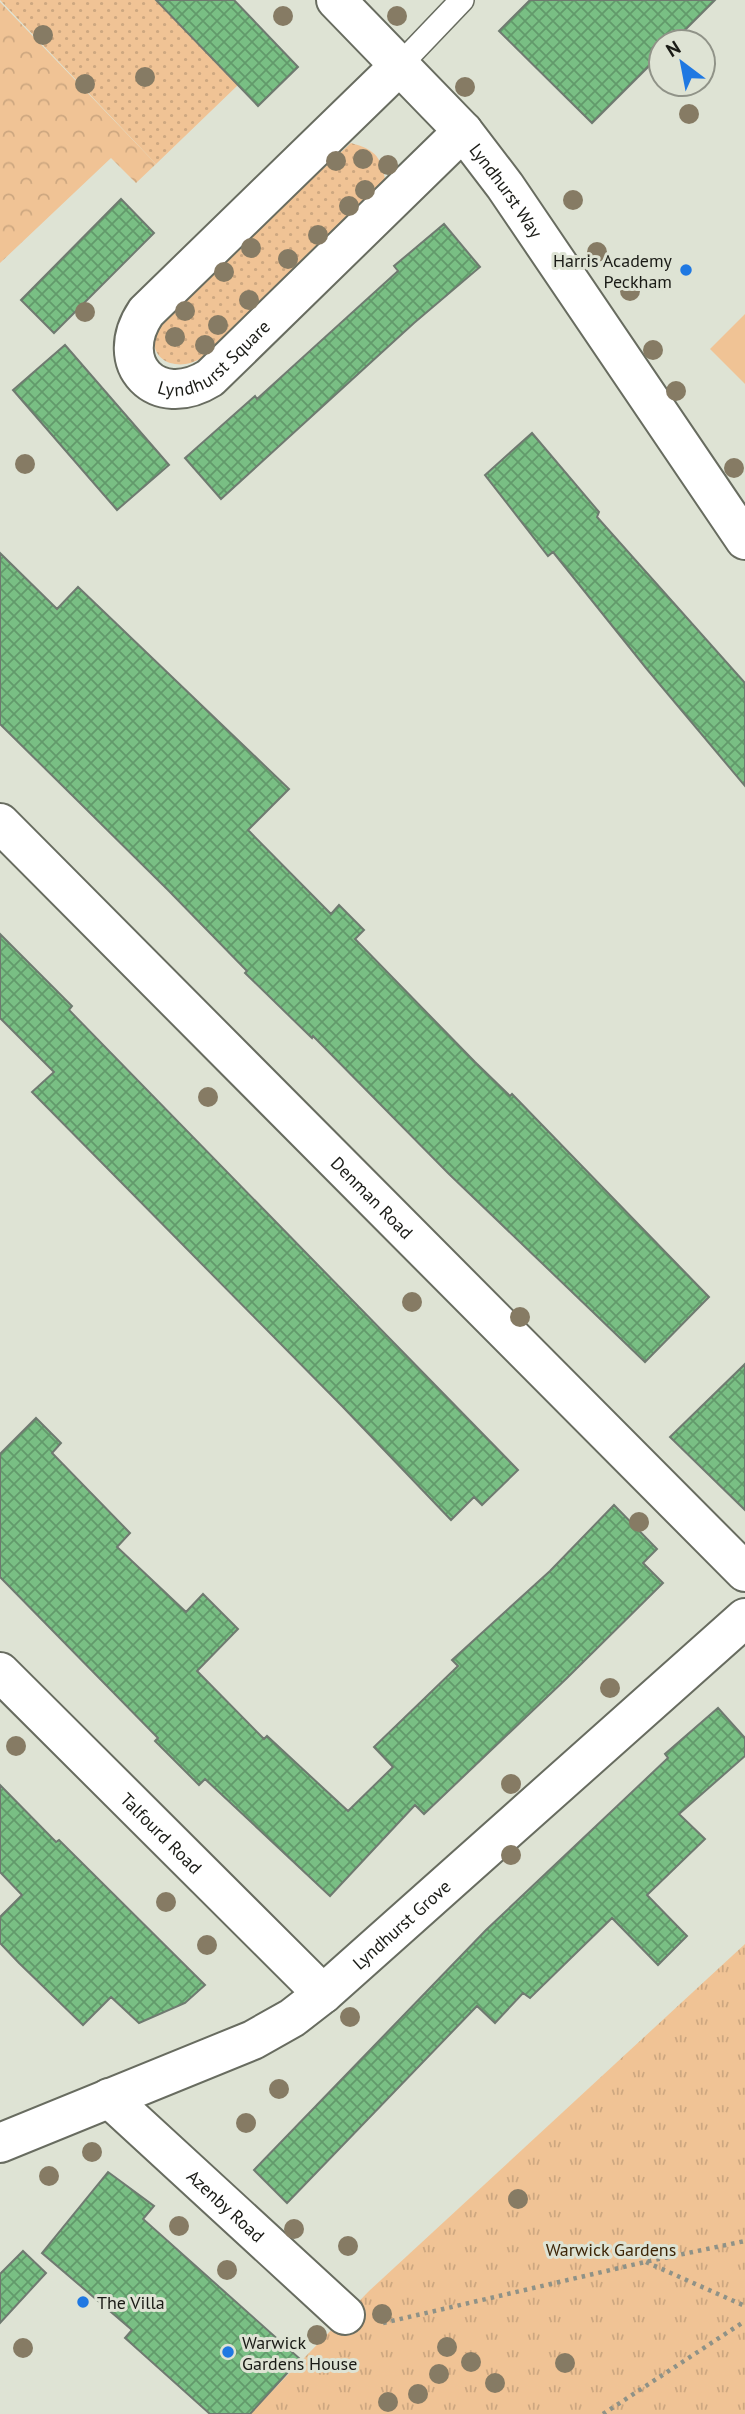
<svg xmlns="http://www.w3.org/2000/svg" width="745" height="2414" font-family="'PT Sans',sans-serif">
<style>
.grass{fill:url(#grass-dots)}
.forest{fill:url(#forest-crowns)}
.park{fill:url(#park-tufts)}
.pitch{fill:#f0c395}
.building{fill:url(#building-cross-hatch);stroke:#6f7a70;stroke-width:2}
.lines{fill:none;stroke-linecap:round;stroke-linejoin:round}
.lane-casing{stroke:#686c60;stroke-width:26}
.street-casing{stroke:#686c60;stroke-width:42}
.path{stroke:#8f9287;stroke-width:4.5;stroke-dasharray:3.5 5;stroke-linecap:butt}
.lane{stroke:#fff;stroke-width:23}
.street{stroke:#fff;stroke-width:38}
.tree{fill:#867b64}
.poi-dot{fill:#1f78e2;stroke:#dee3d4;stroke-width:2.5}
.labels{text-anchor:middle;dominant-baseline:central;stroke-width:6;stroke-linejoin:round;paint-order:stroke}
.street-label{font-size:18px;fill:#1a1b16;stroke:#dee3d4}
.poi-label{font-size:18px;fill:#1a1b16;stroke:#dee3d4;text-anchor:start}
.park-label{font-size:18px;fill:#3e2608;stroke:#dee3d4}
</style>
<defs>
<pattern id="grass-dots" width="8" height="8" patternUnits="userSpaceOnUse" patternTransform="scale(1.75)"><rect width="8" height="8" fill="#f0c395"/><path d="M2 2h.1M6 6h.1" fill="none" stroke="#cda780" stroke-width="1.8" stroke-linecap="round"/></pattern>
<pattern id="forest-crowns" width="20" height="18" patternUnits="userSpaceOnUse" patternTransform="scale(1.75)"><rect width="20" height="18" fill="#f0c395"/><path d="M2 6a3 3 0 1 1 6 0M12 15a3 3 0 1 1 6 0" fill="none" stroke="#cda780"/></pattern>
<pattern id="park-tufts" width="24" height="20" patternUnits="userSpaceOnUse" patternTransform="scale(1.75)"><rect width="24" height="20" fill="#f0c395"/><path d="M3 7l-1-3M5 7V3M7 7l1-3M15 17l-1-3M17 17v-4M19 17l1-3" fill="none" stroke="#cda780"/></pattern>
<pattern id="building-cross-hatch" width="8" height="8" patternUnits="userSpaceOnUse" patternTransform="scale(1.75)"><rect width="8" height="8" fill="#79bf84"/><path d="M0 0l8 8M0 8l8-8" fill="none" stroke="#629a6b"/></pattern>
</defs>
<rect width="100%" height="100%" fill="#dee3d4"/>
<!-- grass -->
<path class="grass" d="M0,0H156L238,85L156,164Z
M351,143C373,149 381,155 385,179L374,192L201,358C184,370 153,366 154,339C154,332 159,324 162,317Z"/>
<!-- forest -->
<path class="forest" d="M0,2L156,164L136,183L111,158L0,263Z"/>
<!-- park -->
<path class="park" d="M745,1944V2414H250L369,2291Z"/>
<!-- pitch -->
<path class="pitch" d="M745,314V384L710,349Z"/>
<!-- building -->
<path class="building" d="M156,0H234L298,67L258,106Z
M530,0H715L673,42H661V54L592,123L499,31Z
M121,199L154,233L54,333L21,300Z
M444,224L480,267L414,323L221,499L185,458L255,396L257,399L398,271L394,266Z
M65,345L169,465L117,510L13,390Z
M532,433L599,512L597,517L745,683V786L646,668L553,552L548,556L485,475Z
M0,553L57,609L78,587L289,789L248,830L331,914L339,905L364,930L355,939L475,1062L510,1096L512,1094L709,1297L645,1362L449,1174L313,1036L312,1038L245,973L247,971L168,890L0,724Z
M0,934L72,1006L69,1010L518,1470L482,1505L474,1497L451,1520L342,1406L32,1092L54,1072L0,1018Z
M745,1364V1510L670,1437Z
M36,1418L61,1443L52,1453L130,1533L117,1547L186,1612L203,1594L238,1629L197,1671L264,1739L267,1736L348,1811L393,1767L374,1747L458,1666L452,1660L550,1571L614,1505L657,1549L643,1563L663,1583L567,1678L424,1814L415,1805L330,1896L205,1779L199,1785L155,1741L158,1738L0,1577V1454Z
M718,1708L745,1738V1756L679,1814L705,1839L647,1895L687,1936L658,1965L612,1918L530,1998L523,1993L495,2023L477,2006L287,2203L254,2170L486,1930L668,1758L665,1754Z
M0,1785L56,1842L59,1840L205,1985L185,2003L139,2023L111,1997L83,2025L19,1963L0,1943V1917L22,1895L0,1872Z
M108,2172L154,2206L143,2219L300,2359L250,2414H210L125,2338L132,2330L42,2253Z
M23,2251L46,2273L0,2323V2274Z"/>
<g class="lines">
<defs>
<path id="lane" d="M399,66L462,0"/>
<g id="street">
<path id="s1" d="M336,0L463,131L505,186L745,540"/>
<path id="s2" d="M399,66L146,312C111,364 157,411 210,378L463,131"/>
<path id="s3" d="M0,823L745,1572"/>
<path id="s4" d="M0,1672L323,1994"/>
<path id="s5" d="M109,2098L345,2315"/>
<path id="s6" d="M0,2143L253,2040L292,2018L323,1994L745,1618"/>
</g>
</defs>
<!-- lane casing -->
<use href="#lane" class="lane-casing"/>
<!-- street casing -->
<use href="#street" class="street-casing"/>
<!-- path -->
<path class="path" d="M646,2262L745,2306
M383,2323L645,2262L745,2241
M603,2414L745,2321"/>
<!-- lane -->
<use href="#lane" class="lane"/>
<!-- street -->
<use href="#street" class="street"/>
</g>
<!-- trees -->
<g class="tree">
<circle cx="283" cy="16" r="10"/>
<circle cx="397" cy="16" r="10"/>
<circle cx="43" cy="35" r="10"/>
<circle cx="145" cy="77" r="10"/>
<circle cx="85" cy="84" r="10"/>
<circle cx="465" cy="87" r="10"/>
<circle cx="689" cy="114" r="10"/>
<circle cx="363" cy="159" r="10"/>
<circle cx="336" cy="161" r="10"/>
<circle cx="388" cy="165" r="10"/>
<circle cx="365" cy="190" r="10"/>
<circle cx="573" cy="200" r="10"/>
<circle cx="349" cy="206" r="10"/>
<circle cx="318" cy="235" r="10"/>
<circle cx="251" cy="248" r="10"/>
<circle cx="597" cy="252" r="10"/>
<circle cx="288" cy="259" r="10"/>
<circle cx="224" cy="272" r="10"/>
<circle cx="630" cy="291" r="10"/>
<circle cx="249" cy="300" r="10"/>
<circle cx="185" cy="311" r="10"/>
<circle cx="85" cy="312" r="10"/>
<circle cx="218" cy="325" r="10"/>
<circle cx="175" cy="337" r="10"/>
<circle cx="205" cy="345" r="10"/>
<circle cx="653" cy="350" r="10"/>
<circle cx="676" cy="391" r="10"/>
<circle cx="25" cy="464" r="10"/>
<circle cx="734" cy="468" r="10"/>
<circle cx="208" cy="1097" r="10"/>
<circle cx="412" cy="1302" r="10"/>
<circle cx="520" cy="1317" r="10"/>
<circle cx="639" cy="1522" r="10"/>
<circle cx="610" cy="1688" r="10"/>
<circle cx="16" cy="1746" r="10"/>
<circle cx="511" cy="1784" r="10"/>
<circle cx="511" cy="1855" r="10"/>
<circle cx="166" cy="1902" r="10"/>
<circle cx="207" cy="1945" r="10"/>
<circle cx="350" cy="2017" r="10"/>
<circle cx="279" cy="2089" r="10"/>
<circle cx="246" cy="2123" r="10"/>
<circle cx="92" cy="2152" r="10"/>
<circle cx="49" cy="2176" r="10"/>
<circle cx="518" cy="2199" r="10"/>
<circle cx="179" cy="2226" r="10"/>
<circle cx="294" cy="2229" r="10"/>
<circle cx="348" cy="2246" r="10"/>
<circle cx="227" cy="2270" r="10"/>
<circle cx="382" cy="2314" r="10"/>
<circle cx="317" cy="2335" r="10"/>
<circle cx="447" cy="2347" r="10"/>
<circle cx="23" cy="2348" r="10"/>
<circle cx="471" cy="2362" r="10"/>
<circle cx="565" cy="2363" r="10"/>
<circle cx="439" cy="2374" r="10"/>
<circle cx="495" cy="2383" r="10"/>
<circle cx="418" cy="2394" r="10"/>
<circle cx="388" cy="2402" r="10"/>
</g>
<!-- markers -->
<g class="poi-dot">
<circle cx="686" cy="270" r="7"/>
<circle cx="83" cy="2302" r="7"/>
<circle cx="228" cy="2352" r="7"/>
</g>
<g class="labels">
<!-- street labels -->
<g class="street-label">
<text stroke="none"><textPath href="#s1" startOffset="256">Lyndhurst Way</textPath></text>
<text stroke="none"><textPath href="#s2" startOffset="506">Lyndhurst Square</textPath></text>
<text stroke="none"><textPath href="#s3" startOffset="528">Denman Road</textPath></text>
<text stroke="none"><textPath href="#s4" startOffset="228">Talfourd Road</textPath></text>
<text stroke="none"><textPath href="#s6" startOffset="462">Lyndhurst Grove</textPath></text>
<text stroke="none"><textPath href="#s5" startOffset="159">Azenby Road</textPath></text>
</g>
<!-- poi labels -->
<g class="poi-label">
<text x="672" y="260" text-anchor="end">Harris Academy<tspan x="672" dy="21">Peckham</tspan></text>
<text x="97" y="2302">The Villa</text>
<text x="242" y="2342">Warwick<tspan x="242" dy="21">Gardens House</tspan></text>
</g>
<!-- park labels -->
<g class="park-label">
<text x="611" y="2249">Warwick Gardens</text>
</g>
</g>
<!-- north arrow -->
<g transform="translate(682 63) rotate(328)"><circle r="33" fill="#dee3d4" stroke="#909388" stroke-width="2"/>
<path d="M0-5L12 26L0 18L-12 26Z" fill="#1f78e2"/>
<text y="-10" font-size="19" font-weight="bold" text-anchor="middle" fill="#1a1b16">N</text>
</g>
</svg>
